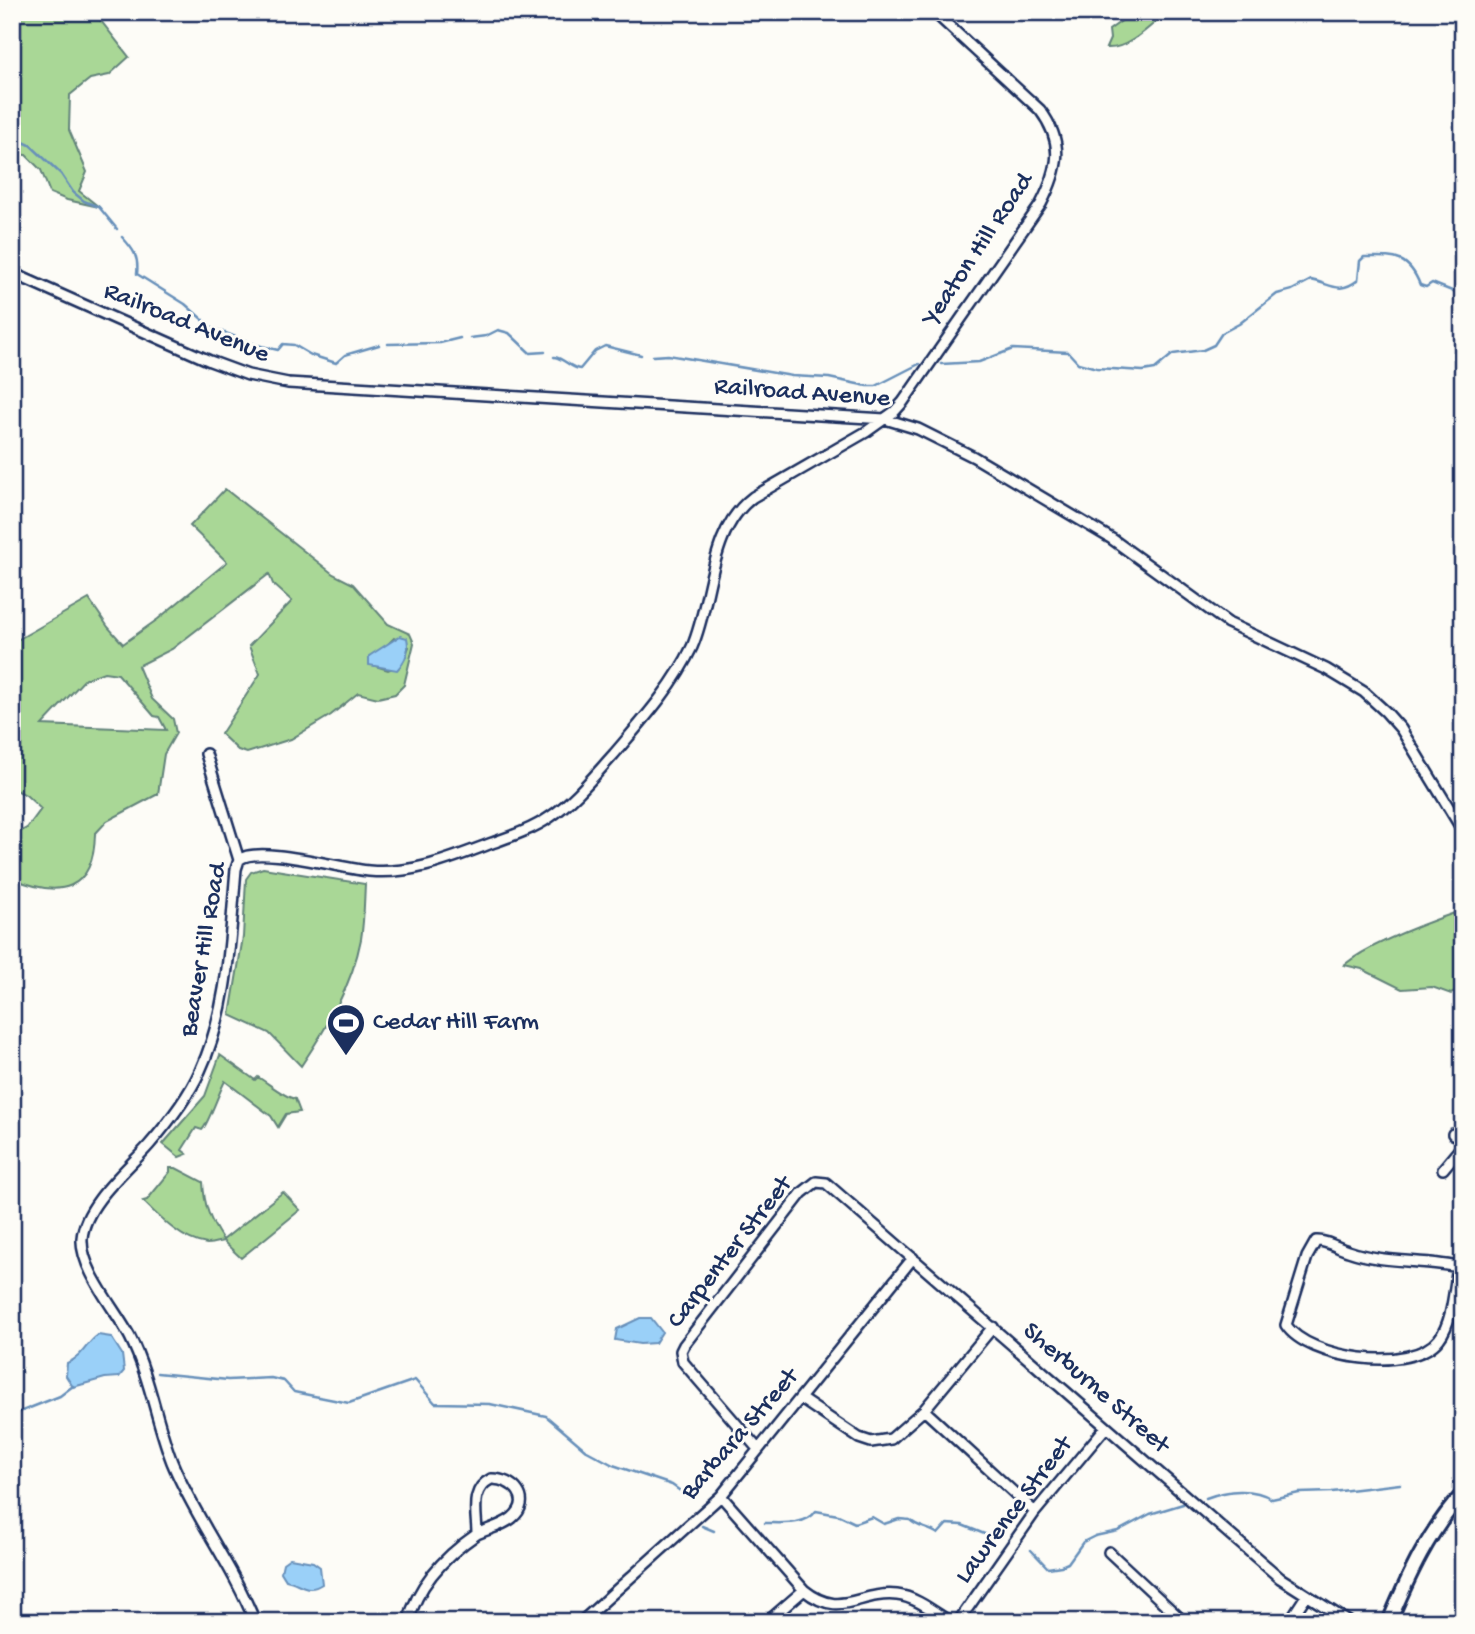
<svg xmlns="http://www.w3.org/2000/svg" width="1475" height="1634" font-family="'Gochi Hand',sans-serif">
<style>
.green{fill:#a9d796;stroke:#62837a;stroke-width:2;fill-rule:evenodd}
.water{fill:#9ad0f8;stroke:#6790ba;stroke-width:2}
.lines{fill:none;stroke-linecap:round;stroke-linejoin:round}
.stream{stroke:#6790ba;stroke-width:2.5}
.minor-casing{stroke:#1b2f5e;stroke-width:14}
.secondary-casing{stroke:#1b2f5e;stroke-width:18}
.minor{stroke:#fdfcf7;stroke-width:9}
.secondary{stroke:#fdfcf7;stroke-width:12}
.labels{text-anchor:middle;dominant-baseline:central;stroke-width:6;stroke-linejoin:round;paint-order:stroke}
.street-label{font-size:26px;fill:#1b2f5e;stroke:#fdfcf7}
.poi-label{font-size:26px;fill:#1b2f5e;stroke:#fdfcf7;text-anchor:start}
</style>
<rect width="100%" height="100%" fill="#fdfcf7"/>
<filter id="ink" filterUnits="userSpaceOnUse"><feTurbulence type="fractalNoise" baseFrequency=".0143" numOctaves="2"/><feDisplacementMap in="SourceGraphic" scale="14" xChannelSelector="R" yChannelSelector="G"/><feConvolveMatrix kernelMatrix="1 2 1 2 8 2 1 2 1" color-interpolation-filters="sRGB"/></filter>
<g filter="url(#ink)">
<!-- green -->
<path class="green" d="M12,12H94L129,57L109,75L90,79L70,95L69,130L87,172L79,191L99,207L67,200L50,193L41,170L26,155L12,154Z
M1134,12H1167C1150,26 1128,50 1106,48L1110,39L1109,30Z
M225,489L333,574L353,584L388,624L410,634L414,643L404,685L395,694L378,698L358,693L331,715L291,739L247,753L238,750L221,734L260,674L249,646L292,601L273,584L269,574L172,649L138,666L152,699L173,719L176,733L164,754L158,794L107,821L95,834C94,891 60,899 12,878V836L27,828L41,809L26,795L12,788V643L89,599L108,627L123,644L158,619L227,562L190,526ZM394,638L409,647L402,664L388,670L375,666L387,645ZM104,672L118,674L154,716L159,717L166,730L42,725L85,679Z
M263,868L365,884C364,902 364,921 361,939C352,986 327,1027 301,1066L269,1033L230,1015L243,937L246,879L251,872Z
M1463,910V988L1451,994L1432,987L1402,989L1362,969L1344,965C1372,942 1428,922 1463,910Z
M220,1055L255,1080L258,1077C268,1083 284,1097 295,1099L300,1112L286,1114L278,1127L271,1116L225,1081C219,1092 208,1125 202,1130L196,1128L182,1150L187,1154L179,1157L163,1144L205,1096Z
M170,1168H176L203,1182C204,1205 210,1221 223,1240L283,1192L300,1210L241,1258L223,1241C218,1242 212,1244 207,1244C182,1241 160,1218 143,1201L147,1200L170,1172Z"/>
<!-- water -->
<path class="water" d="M400,636L407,638C410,651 406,661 397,670L369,665V656Z
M640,1318H651L662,1332L655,1343L640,1344L615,1340L617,1329Z
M98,1335L111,1337L122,1354L124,1371L119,1377L105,1378L73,1387L66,1376L67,1363C83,1357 85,1344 98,1335Z
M290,1558L313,1562L320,1567L322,1584C307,1594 301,1583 286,1580L281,1572L283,1563Z"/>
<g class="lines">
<!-- stream -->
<path class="stream" d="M12,137L30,145L61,174L73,192L84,201L99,207L117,229
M122,237C134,250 139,257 137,274L185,304L212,328L257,345L278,350L283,344L294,345L311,355L336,363L345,355L379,345
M470,338L486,336L498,330L509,333L530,353L545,352
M388,344L440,343L460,338
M653,356L668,355L792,376L829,378L867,386H876L919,364
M554,357C564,358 570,368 580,369L595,351L605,346L641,355
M941,364L979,362L1013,349L1068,352L1078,363L1097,368L1143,371L1155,369L1173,354L1203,350L1214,345L1222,333L1239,324L1277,294L1292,290L1311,280C1331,284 1339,295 1358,280L1360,261L1364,257C1393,257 1408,254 1420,285L1426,287L1432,283L1452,291L1463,299
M157,1373L228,1380L271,1378L284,1381L294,1392L349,1403L415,1380L435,1403L490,1404L546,1416L587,1451L613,1465L672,1485L690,1498
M17,1413L60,1396L73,1386
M1206,1498C1227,1490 1253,1487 1272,1499L1299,1493L1332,1492L1400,1484
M765,1523C781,1523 806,1526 816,1511L838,1515L855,1523L872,1517L884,1524L899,1519L910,1520C918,1528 928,1527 938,1534L947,1524L962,1525L987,1535
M702,1526L714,1531
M1031,1550L1048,1568L1061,1566L1068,1563L1083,1542L1095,1536L1118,1531L1150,1514L1183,1504"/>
<defs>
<path id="minor" d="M12,273L210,361L248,375L288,383L885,419L918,429L974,457L1112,539L1228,623L1326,669L1364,692L1386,712L1401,729L1463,831
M206,754L239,860
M1453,1134L1463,1138
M1443,1169L1463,1145
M1458,1267C1454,1289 1453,1321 1439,1339C1412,1374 1308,1359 1286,1325L1307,1257L1316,1241C1327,1240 1337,1248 1348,1251C1385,1264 1424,1259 1463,1268
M801,1399L859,1438L871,1442L891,1439L924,1410L993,1327
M924,1410L1035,1512
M758,1449L683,1362L681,1351L684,1345L802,1193L816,1182L826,1183L1280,1578L1349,1622
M491,1479C513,1478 534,1500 512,1518C502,1526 488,1529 477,1534C477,1514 469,1490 491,1479Z
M721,1496L804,1590C841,1620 858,1591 897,1595C916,1597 934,1612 950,1622
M1109,1552L1184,1622
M255,1622C233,1566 195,1518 172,1462C156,1421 150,1377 130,1337C116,1310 80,1269 82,1238C85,1204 127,1170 149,1145C168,1123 188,1098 200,1071C229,1008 230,937 236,869L239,860C256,844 343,869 369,871C413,875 452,858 492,843C512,836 533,829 550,817C575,800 594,776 614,754C643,720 673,687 692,647C713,599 708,531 753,497L866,432L894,412L903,402L1041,204C1059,169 1065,143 1040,110L934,12
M408,1622C418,1584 445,1556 477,1534
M581,1622L721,1496L913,1258
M767,1622L804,1590
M958,1622L1035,1512L1106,1427
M1162,1622L1172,1611
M1289,1622L1306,1596"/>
<path id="secondary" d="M1389,1622C1408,1577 1429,1530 1463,1494"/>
</defs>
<!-- minor casing -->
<use href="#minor" class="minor-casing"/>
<!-- secondary casing -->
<use href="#secondary" class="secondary-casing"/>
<!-- minor -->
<use href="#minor" class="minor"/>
<!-- secondary -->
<use href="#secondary" class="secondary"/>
</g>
</g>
<!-- icons -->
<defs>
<symbol id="stadium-pin" viewBox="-11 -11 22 30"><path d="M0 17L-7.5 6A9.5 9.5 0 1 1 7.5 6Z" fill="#1b2f5e" stroke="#fdfcf7"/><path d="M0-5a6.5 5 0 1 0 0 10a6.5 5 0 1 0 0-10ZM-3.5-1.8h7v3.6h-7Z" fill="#fff"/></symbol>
</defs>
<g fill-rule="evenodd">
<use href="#stadium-pin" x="324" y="1001" width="44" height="60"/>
</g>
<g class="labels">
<!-- street labels -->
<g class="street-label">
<text transform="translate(979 250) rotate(-56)">Yeaton Hill Road</text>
<text transform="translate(186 324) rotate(22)">Railroad Avenue</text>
<text transform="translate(802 394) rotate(4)">Railroad Avenue</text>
<text transform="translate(205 950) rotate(-80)">Beaver Hill Road</text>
<text transform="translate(731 1253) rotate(-52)">Carpenter Street</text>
<text transform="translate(1095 1389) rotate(41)">Sherburne Street</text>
<text transform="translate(741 1435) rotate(-49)">Barbara Street</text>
<text transform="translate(1015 1511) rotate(-53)">Lawrence Street</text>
</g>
<!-- poi labels -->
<g class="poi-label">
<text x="373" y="1023">Cedar Hill Farm</text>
</g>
</g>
<!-- margin -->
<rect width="1475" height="1634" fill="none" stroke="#fdfcf7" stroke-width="42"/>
<rect x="21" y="21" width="1433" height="1592" fill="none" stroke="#1b2f5e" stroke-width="2.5" filter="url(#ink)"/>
</svg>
